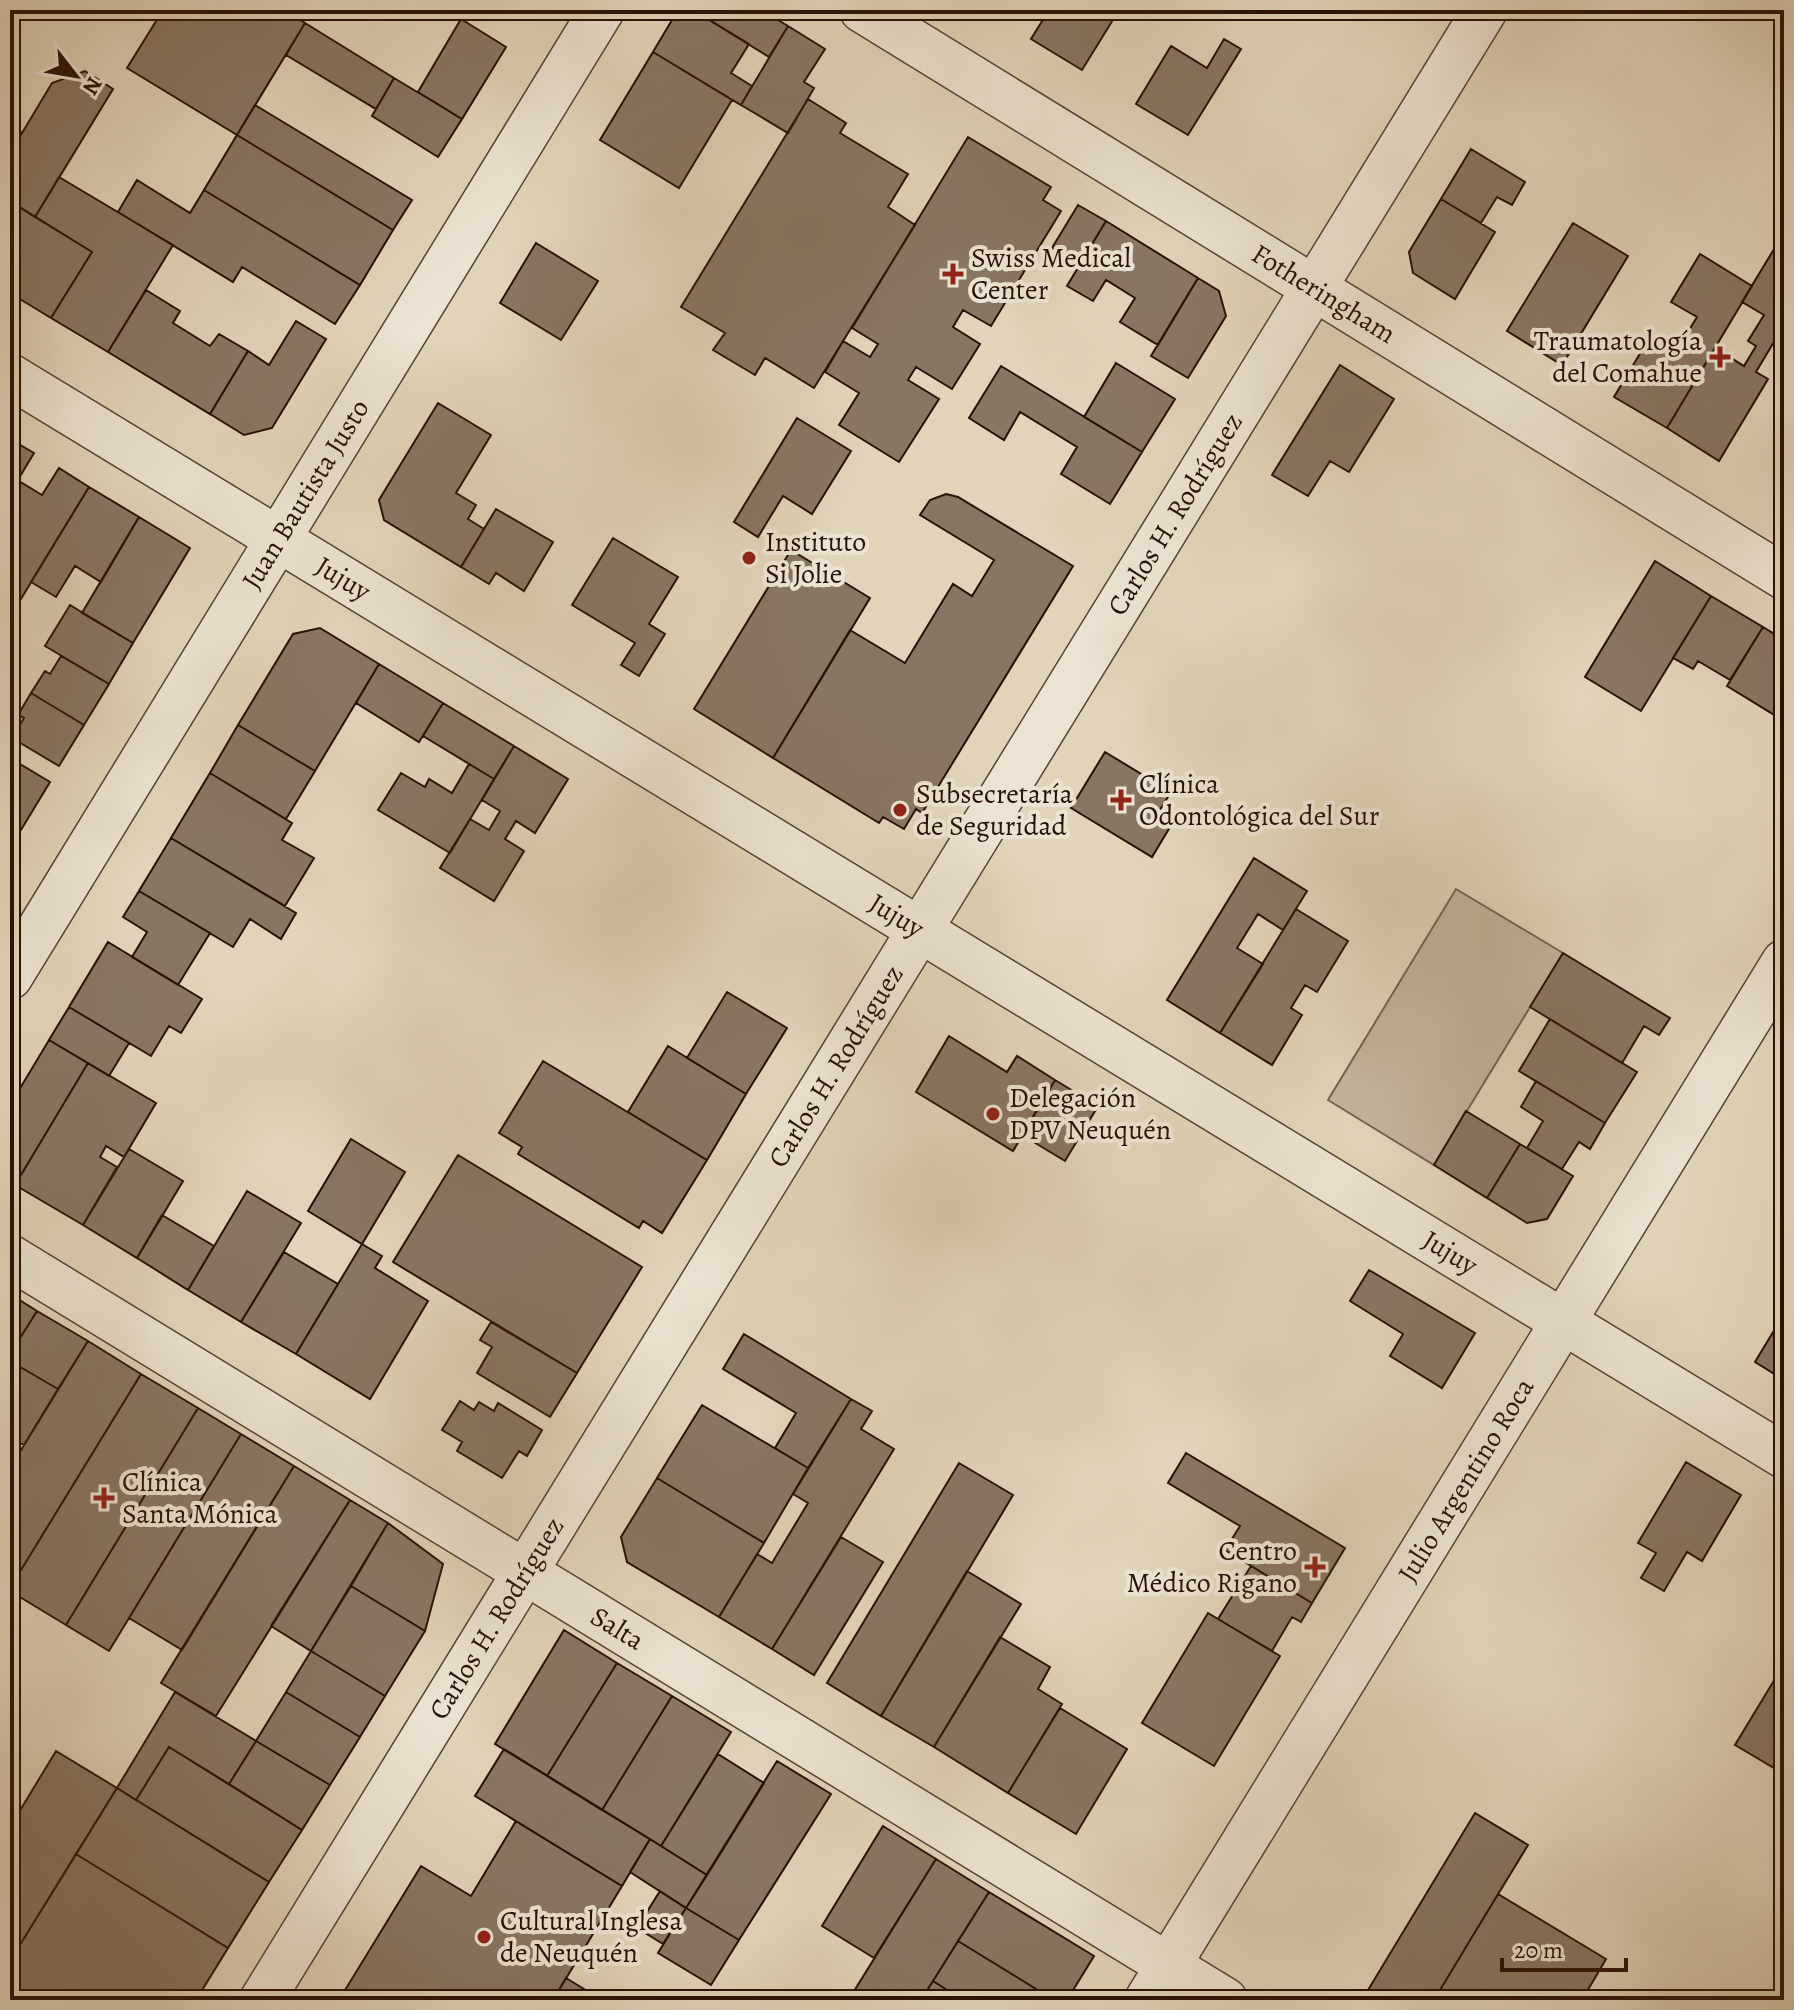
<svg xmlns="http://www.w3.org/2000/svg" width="1794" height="2010" font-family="Alegreya,serif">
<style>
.green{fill:#c2b39c;stroke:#756252;stroke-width:2}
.building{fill:#887664;stroke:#281107;stroke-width:2}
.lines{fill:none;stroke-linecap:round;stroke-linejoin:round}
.minor-casing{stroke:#564234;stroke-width:47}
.minor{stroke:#ece3d2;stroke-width:44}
.poi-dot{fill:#8f2418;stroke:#ece3d2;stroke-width:3}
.labels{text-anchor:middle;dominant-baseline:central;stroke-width:8;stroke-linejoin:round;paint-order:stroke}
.poi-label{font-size:28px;fill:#281107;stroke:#ece3d2;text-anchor:start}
.street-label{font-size:28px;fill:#281107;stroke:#ece3d2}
</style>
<rect width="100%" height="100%" fill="#e1d4ba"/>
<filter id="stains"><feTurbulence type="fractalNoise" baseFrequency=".0025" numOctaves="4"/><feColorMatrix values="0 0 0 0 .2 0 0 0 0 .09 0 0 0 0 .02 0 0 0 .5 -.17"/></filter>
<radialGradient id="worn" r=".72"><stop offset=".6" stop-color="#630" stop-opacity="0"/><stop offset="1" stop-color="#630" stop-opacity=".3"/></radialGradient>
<!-- green -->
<path class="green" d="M1456,889L1563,953L1434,1165L1328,1100Z"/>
<!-- building -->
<path class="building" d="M163,10H284L305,23L237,135L127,68Z
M678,10H693L749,44L731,73L752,86L741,105L653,52Z
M693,10H761L788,26L769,57Z
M1049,10H1119L1082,70L1031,39Z
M461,19L506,47L462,119L418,92Z
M305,23L394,78L376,109L286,55Z
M788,26L825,49L804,82L814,88L788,133L741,105Z
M1224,39L1241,49L1188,135L1136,104L1171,46L1207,68Z
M653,52L732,100L679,188L600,140Z
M85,71L113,89L35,217L10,201V153L52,83Z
M394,78L462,119L438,157L372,116Z
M808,99L846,123L840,133L908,174L888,207L915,225L814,388L765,358L755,375L713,350L725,333L681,307Z
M255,105L412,200L393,230L237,135Z
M10,125L22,133L10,153Z
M237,135L393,230L360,285L204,190Z
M968,137L1051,187L1043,200L1061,211L991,326L963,310L953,327L980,344L952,389L916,367L908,380L939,399L899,462L839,425L859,393L825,372L843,341L870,357L878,344L852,328Z
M1471,149L1525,182L1512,205L1497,197L1481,223L1441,199Z
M59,177L173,245L108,352L51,318L92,252L35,217Z
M137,180L190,213L204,190L360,285L335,324L242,267L233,282L118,212Z
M1441,199L1495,232L1455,299L1413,273L1409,252Z
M10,201L92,252L51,318L10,293Z
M1078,205L1106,221L1080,264L1052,248Z
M1106,221L1198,278L1158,345L1120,322L1135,298L1106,280L1093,301L1067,286Z
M1573,223L1628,256L1562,365L1507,331Z
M1782,236L1784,238V325L1756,372L1768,379L1719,461L1667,428L1715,348L1744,366L1756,346L1748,341L1764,315L1742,302Z
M536,243L598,281L561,340L500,303Z
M1700,254L1752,286L1667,428L1614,397L1650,337L1675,353L1697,317L1671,302Z
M1198,278L1219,291L1226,316L1188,378L1151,356Z
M146,290L180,311L173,323L210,346L219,334L248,351L210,414L108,352Z
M296,321L326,339L272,428L244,435L210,414L248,351L269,365Z
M1116,363L1175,399L1142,452L1084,417Z
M1340,365L1394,399L1349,472L1330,461L1308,496L1272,475Z
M1001,366L1142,452L1110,504L1061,474L1077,447L1020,412L1004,440L969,418Z
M438,403L491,435L456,493L476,505L468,519L484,529L461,567L384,520L379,500Z
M797,418L851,451L812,514L783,496L758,537L734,522Z
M10,439L34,453L10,493Z
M59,468L89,487L10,617V493L17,480L42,495Z
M89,487L139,517L101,582L75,566L56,597L31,582Z
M946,494L958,497L1073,566L922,813L916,809L904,829L883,817L879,823L773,758L850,630L905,663L953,584L972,596L994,560L920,515L930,500Z
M496,509L553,542L524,591L496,573L489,584L461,567Z
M139,517L190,548L133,643L82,613Z
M613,538L678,577L649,624L665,634L639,676L621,665L635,643L572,605Z
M791,550L870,598L773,758L694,709Z
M1655,561L1711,596L1641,711L1585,677Z
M1711,596L1763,627L1730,680L1698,661L1693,669L1673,658Z
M70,605L133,643L109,684L45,646Z
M1763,627L1784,640V721L1727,686Z
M320,628L379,664L315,771L238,725L293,634Z
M61,656L109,684L84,725L31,693L45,671L50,674Z
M379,664L443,703L419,742L356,703Z
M31,693L84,725L59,766L12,738L24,718L18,715Z
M443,703L514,746L494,779L423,736Z
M238,725L315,771L286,819L210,773Z
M514,746L568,779L535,833L516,821L505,839L524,851L494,901L440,868L470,819L489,830L500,811L482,800Z
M1105,752L1171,792L1158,813L1173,822L1152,857L1071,808Z
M10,758L50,782L10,848Z
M469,764L494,779L450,853L378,810L401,773L425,787L429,779L452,793Z
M210,773L292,823L282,840L314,858L285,906L171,838Z
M171,838L296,913L281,939L250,919L233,947L139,891Z
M1254,858L1307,891L1283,930L1258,914L1237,948L1263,964L1220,1033L1167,1000Z
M139,891L210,933L178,985L132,957L147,932L123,917Z
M1296,909L1348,941L1317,992L1305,985L1291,1008L1302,1015L1272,1065L1220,1033Z
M108,942L202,999L181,1033L169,1026L151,1056L69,1007Z
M1563,953L1670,1018L1659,1035L1644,1026L1622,1063L1530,1007Z
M727,992L787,1028L746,1094L687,1058Z
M69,1007L129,1043L109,1076L49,1040Z
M1550,1019L1637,1072L1605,1123L1519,1071Z
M949,1036L1007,1072L1017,1056L1055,1080L1013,1151L916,1092Z
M49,1040L88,1063L15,1185L10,1182V1105Z
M668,1046L746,1094L707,1160L628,1112Z
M543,1061L707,1160L662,1233L643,1221L639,1228L518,1154L522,1147L499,1133Z
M88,1063L156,1103L124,1157L106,1146L100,1157L117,1167L83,1225L15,1185Z
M1055,1080L1098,1106L1065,1161L1022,1135Z
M1536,1081L1605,1123L1590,1149L1579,1142L1562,1169L1527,1148L1543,1121L1521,1107Z
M1466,1111L1520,1144L1487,1198L1434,1165Z
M351,1139L405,1172L362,1244L308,1211Z
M1520,1144L1573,1176L1547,1219L1527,1223L1487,1198Z
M129,1149L183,1181L137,1258L83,1225Z
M458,1155L642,1267L577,1373L393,1262Z
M247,1191L301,1223L241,1322L188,1290Z
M162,1215L214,1246L188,1290L137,1258Z
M362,1244L382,1256L375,1268L428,1301L370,1399L296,1354Z
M284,1252L338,1284L296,1354L241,1322Z
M1369,1270L1475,1333L1442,1388L1390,1356L1403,1334L1350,1301Z
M10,1294L37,1311L10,1354Z
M37,1311L88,1341L58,1389L10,1361V1354Z
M1784,1314V1380L1755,1362Z
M491,1322L577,1373L550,1417L477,1373L492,1347L480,1340Z
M744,1334L851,1399L808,1468L775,1448L796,1413L723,1369Z
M88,1341L141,1374L10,1588V1468Z
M10,1361L58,1389L24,1445L10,1437Z
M141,1374L198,1408L66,1625L10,1591V1588Z
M851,1399L872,1411L861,1429L894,1449L772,1649L719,1617L757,1554L772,1563L808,1503L793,1494Z
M460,1401L474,1410L479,1402L494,1411L498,1403L542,1430L527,1456L519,1451L502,1478L457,1451L462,1442L442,1430Z
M702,1405L808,1468L764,1543L657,1478Z
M198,1408L241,1434L109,1651L66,1625Z
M241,1434L294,1466L182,1650L129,1618Z
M1186,1453L1345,1548L1312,1603L1225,1550L1240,1526L1168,1483Z
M1686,1462L1741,1495L1702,1561L1687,1552L1664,1591L1641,1578L1656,1553L1638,1543Z
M959,1463L1013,1495L881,1716L827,1683Z
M294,1466L350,1500L216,1716L161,1683Z
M657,1478L764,1543L719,1617L627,1562L621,1537Z
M350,1500L388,1523L311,1651L271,1626Z
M388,1523L443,1564L425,1631L351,1586Z
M841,1537L883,1562L814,1675L772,1649Z
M1251,1566L1312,1603L1301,1622L1292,1617L1272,1651L1218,1619Z
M967,1571L1021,1604L934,1747L881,1716Z
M351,1586L425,1631L385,1696L311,1651Z
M1208,1613L1280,1656L1214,1766L1142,1723Z
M564,1630L617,1663L547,1776L495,1744Z
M1000,1637L1050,1667L1038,1689L1062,1704L1008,1793L934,1747Z
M311,1651L385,1696L360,1737L286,1692Z
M617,1663L672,1696L602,1810L547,1776Z
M1784,1664V1774L1735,1745Z
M175,1692L256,1741L229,1784L169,1747L136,1800L117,1788Z
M286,1692L360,1737L330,1785L256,1741Z
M672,1696L731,1732L661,1846L602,1810Z
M1060,1708L1127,1749L1076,1834L1008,1793Z
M256,1741L330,1785L302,1830L229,1784Z
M169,1747L302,1830L269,1882L136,1800Z
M504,1749L650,1839L622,1886L475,1796Z
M56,1751L117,1788L10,1961V1827Z
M718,1754L764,1783L707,1875L661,1846Z
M777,1761L831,1794L739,1940L686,1908Z
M117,1788L269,1882L228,1948L76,1854Z
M1475,1813L1528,1845L1469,1942L1434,2000H1362Z
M516,1821L622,1886L553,2000H339L421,1866L471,1896Z
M883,1826L936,1859L874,1958L822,1926Z
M650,1839L707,1875L686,1908L630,1872Z
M76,1854L228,1948L196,2000H10V1961Z
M936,1859L989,1892L921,2000H857L851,1996Z
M660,1891L686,1908L663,1944L637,1928Z
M989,1892L1094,1956L1067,2000H1054L958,1941Z
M1498,1894L1606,1959L1582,2000H1434Z
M686,1908L739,1940L711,1985L658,1953Z
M958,1941L1054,2000H963L933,1981Z
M566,1978L602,2000H553Z
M933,1981L963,2000H921Z"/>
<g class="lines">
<defs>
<g id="minor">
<path id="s1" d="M862,10L1784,577"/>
<path id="s2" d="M10,376L1784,1456"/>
<path id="s3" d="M10,977L602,10"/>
<path id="s4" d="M10,1257L1225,2000"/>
<path id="s5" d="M262,2000L1485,10"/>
<path id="s6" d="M1147,2000L1784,962"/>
</g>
</defs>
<!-- minor casing -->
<use href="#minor" class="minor-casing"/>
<!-- minor -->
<use href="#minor" class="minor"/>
</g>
<!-- markers -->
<g class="poi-dot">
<path d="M949 262h8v8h8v8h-8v8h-8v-8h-8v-8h8z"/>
<path d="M1716 345h8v8h8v8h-8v8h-8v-8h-8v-8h8z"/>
<circle cx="749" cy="558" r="8"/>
<path d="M1117 788h8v8h8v8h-8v8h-8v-8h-8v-8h8z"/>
<circle cx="900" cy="810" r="8"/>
<circle cx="993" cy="1114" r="8"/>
<path d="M100 1486h8v8h8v8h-8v8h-8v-8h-8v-8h8z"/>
<path d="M1311 1555h8v8h8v8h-8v8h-8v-8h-8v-8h8z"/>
<circle cx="484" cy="1937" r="8"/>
</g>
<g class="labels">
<!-- poi labels -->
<g class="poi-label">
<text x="971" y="258">Swiss Medical<tspan x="971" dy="32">Center</tspan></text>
<text x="1702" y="341" text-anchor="end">Traumatología<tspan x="1702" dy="32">del Comahue</tspan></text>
<text x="765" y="542">Instituto<tspan x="765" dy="32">Si Jolie</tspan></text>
<text x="1139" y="784">Clínica<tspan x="1139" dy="32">Odontológica del Sur</tspan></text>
<text x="916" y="794">Subsecretaría<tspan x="916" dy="32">de Seguridad</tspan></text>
<text x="1009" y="1098">Delegación<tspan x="1009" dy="32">DPV Neuquén</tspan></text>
<text x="122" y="1482">Clínica<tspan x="122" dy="32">Santa Mónica</tspan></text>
<text x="1297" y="1551" text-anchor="end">Centro<tspan x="1297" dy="32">Médico Rigano</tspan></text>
<text x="500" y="1921">Cultural Inglesa<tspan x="500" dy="32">de Neuquén</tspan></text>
</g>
<!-- street labels -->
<g class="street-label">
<text stroke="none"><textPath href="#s1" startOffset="542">Fotheringham</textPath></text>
<text stroke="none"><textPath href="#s3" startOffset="566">Juan Bautista Justo</textPath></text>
<text stroke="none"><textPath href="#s5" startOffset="1744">Carlos H. Rodríguez</textPath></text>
<text stroke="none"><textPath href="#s2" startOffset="390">Jujuy</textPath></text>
<text stroke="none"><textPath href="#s2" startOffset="1038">Jujuy</textPath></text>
<text stroke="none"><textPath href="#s5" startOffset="1096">Carlos H. Rodríguez</textPath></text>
<text stroke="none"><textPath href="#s2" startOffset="1686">Jujuy</textPath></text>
<text stroke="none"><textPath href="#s6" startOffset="610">Julio Argentino Roca</textPath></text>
<text stroke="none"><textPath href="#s5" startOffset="448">Carlos H. Rodríguez</textPath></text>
<text stroke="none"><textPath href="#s4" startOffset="712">Salta</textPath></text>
</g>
</g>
<!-- margin -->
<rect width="1794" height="2010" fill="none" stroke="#e1d4ba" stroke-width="40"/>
<rect x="12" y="12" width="1770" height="1986" fill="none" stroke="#281107" stroke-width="4"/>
<rect x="20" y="20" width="1754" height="1970" fill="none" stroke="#281107" stroke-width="2"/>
<!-- north arrow -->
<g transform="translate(76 76) rotate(121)" stroke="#ece3d2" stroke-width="6" paint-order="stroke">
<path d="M0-6L14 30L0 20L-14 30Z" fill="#281107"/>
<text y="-12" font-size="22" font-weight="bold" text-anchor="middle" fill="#281107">N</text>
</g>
<!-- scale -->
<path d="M1502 1958v12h124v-12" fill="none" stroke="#281107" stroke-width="4"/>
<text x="1514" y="1958" font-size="24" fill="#281107" stroke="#ece3d2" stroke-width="6" paint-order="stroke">20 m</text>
<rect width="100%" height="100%" filter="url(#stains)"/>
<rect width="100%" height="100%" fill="url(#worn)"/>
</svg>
